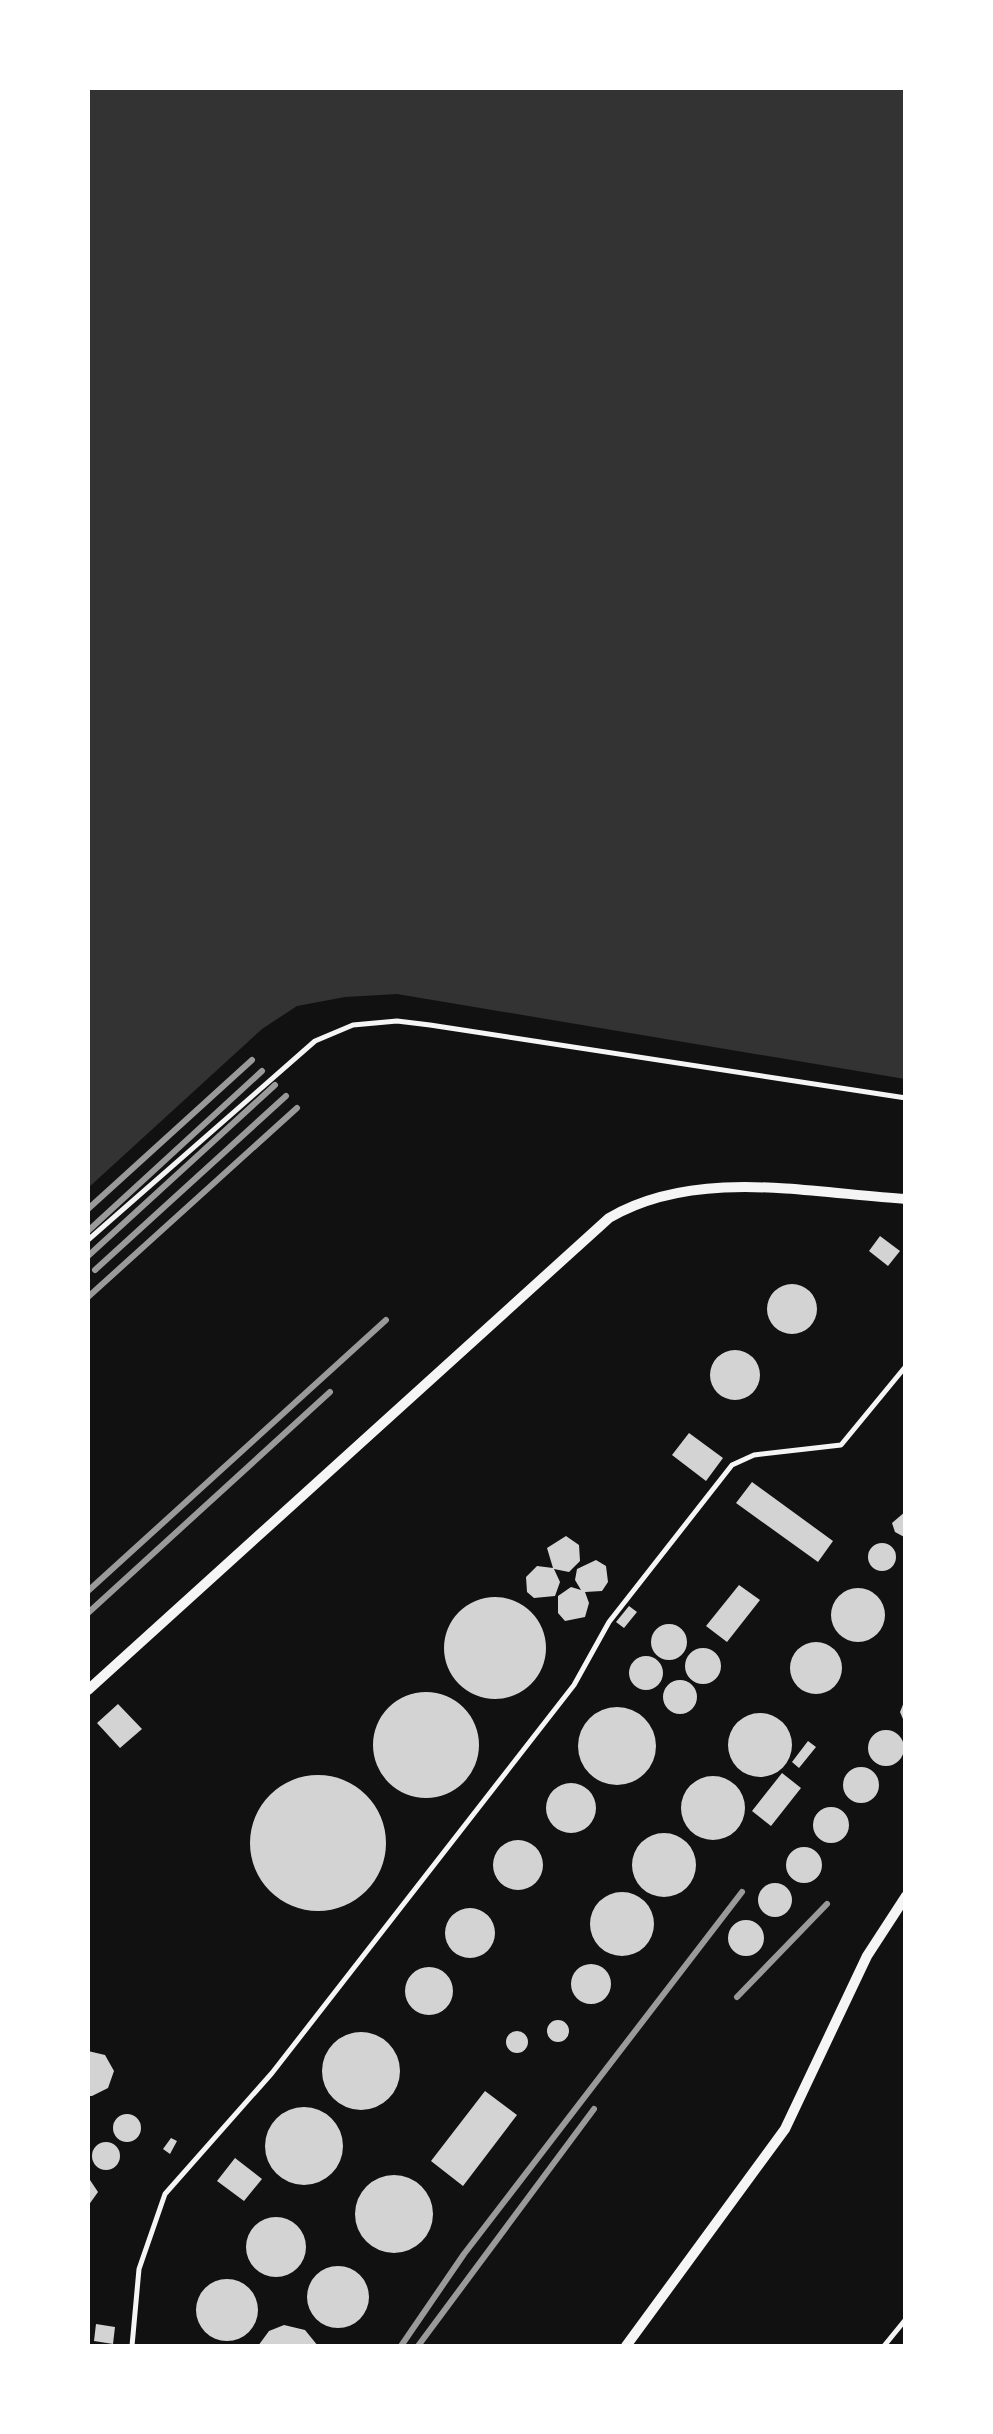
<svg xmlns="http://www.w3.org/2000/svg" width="993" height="2434" font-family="'Archivo Narrow',sans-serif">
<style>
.water{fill:#333}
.building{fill:#d3d3d3}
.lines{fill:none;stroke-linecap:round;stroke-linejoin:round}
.service{stroke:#f5f5f5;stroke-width:5}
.minor{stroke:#f5f5f5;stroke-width:10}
.rail{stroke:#9a9a9a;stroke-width:6}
</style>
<rect width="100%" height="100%" fill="#111"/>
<!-- water -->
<path class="water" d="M88,88H905V1079L397,994L345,997L297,1006L262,1029L88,1188Z"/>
<!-- building -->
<path class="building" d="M880,1236L900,1251L888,1266L869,1251Z
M767 1309a25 25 0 1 1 50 0a25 25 0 1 1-50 0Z
M710 1375a25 25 0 1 1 50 0a25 25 0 1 1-50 0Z
M689,1433L723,1458L706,1481L672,1455Z
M752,1482L833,1541L818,1562L736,1503Z
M906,1511V1538L895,1532L892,1523Z
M566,1536L579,1545L580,1561L569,1572L554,1569L560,1582L555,1596L534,1598L527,1592L526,1577L537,1566L553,1568L547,1548Z
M868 1557a14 14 0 1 1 28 0a14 14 0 1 1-28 0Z
M596,1560L606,1566L608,1582L602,1591L585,1592L589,1603L585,1617L565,1621L558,1613V1596L571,1587L581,1590L575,1580L577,1569Z
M739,1585L760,1600L727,1642L706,1626Z
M831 1615a27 27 0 1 1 54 0a27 27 0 1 1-54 0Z
M444 1648a51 51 0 1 1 102 0a51 51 0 1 1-102 0Z
M629,1606L637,1612L624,1628L616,1622Z
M651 1642a18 18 0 1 1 36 0a18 18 0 1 1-36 0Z
M790 1668a26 26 0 1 1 52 0a26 26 0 1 1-52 0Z
M685 1666a18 18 0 1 1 36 0a18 18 0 1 1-36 0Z
M629 1673a17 17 0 1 1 34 0a17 17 0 1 1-34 0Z
M663 1697a17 17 0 1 1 34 0a17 17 0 1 1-34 0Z
M373 1745a53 53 0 1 1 106 0a53 53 0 1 1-106 0Z
M906,1697V1726L900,1712Z
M118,1704L142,1729L120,1748L97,1723Z
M578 1746a39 39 0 1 1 78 0a39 39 0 1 1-78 0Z
M728 1745a32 32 0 1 1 64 0a32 32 0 1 1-64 0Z
M868 1748a18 18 0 1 1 36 0a18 18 0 1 1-36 0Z
M808,1741L816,1747L799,1768L792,1762Z
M843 1785a18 18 0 1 1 36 0a18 18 0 1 1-36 0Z
M782,1773L801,1788L771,1826L752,1811Z
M250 1843a68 68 0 1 1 136 0a68 68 0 1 1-136 0Z
M681 1808a32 32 0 1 1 64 0a32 32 0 1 1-64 0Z
M546 1808a25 25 0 1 1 50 0a25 25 0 1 1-50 0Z
M813 1825a18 18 0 1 1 36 0a18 18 0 1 1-36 0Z
M632 1865a32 32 0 1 1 64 0a32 32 0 1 1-64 0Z
M493 1865a25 25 0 1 1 50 0a25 25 0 1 1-50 0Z
M786 1865a18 18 0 1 1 36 0a18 18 0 1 1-36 0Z
M758 1900a17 17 0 1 1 34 0a17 17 0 1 1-34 0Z
M590 1924a32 32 0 1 1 64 0a32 32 0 1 1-64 0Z
M445 1933a25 25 0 1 1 50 0a25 25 0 1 1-50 0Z
M728 1938a18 18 0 1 1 36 0a18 18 0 1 1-36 0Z
M571 1984a20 20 0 1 1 40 0a20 20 0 1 1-40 0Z
M405 1991a24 24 0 1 1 48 0a24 24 0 1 1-48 0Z
M547 2031a11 11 0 1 1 22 0a11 11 0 1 1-22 0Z
M506 2042a11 11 0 1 1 22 0a11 11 0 1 1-22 0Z
M322 2071a39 39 0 1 1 78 0a39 39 0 1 1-78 0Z
M88,2051L105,2055L114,2071L108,2088L92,2096H88Z
M485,2091L517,2115L463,2186L431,2161Z
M265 2146a39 39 0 1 1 78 0a39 39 0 1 1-78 0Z
M113 2128a14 14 0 1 1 28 0a14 14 0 1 1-28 0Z
M171,2138L177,2141L170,2154L163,2149Z
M92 2156a14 14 0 1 1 28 0a14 14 0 1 1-28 0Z
M235,2158L262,2179L244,2201L217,2181Z
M355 2214a39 39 0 1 1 78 0a39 39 0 1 1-78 0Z
M88,2177L98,2192L88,2206Z
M246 2247a30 30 0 1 1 60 0a30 30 0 1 1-60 0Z
M307 2297a31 31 0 1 1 62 0a31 31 0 1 1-62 0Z
M196 2310a31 31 0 1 1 62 0a31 31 0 1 1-62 0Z
M96,2324L115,2327L113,2344L94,2341Z
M284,2325L305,2330L318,2346H258L269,2331Z"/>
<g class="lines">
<!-- service -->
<path class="service" d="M88,1240L315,1041L353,1025L397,1021L430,1025L906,1098
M132,2346L139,2269L165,2194L272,2073L574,1685L609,1622L732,1465L754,1455L841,1445L906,1366
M884,2346L906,2319"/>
<!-- minor -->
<path class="minor" d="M88,1690L609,1218C696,1167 810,1193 906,1199
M626,2346L785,2129L867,1956L906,1896"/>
<!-- rail -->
<path class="rail" d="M88,1209L252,1060
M88,1231L262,1071
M88,1256L275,1085
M95,1270L286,1096
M88,1297L297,1108
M88,1591L386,1320
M88,1613L330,1392
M737,1997L827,1904
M401,2346L464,2254L742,1892
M418,2346L594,2109"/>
</g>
<!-- border -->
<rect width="993" height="2434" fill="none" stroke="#ffffff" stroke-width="180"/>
</svg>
